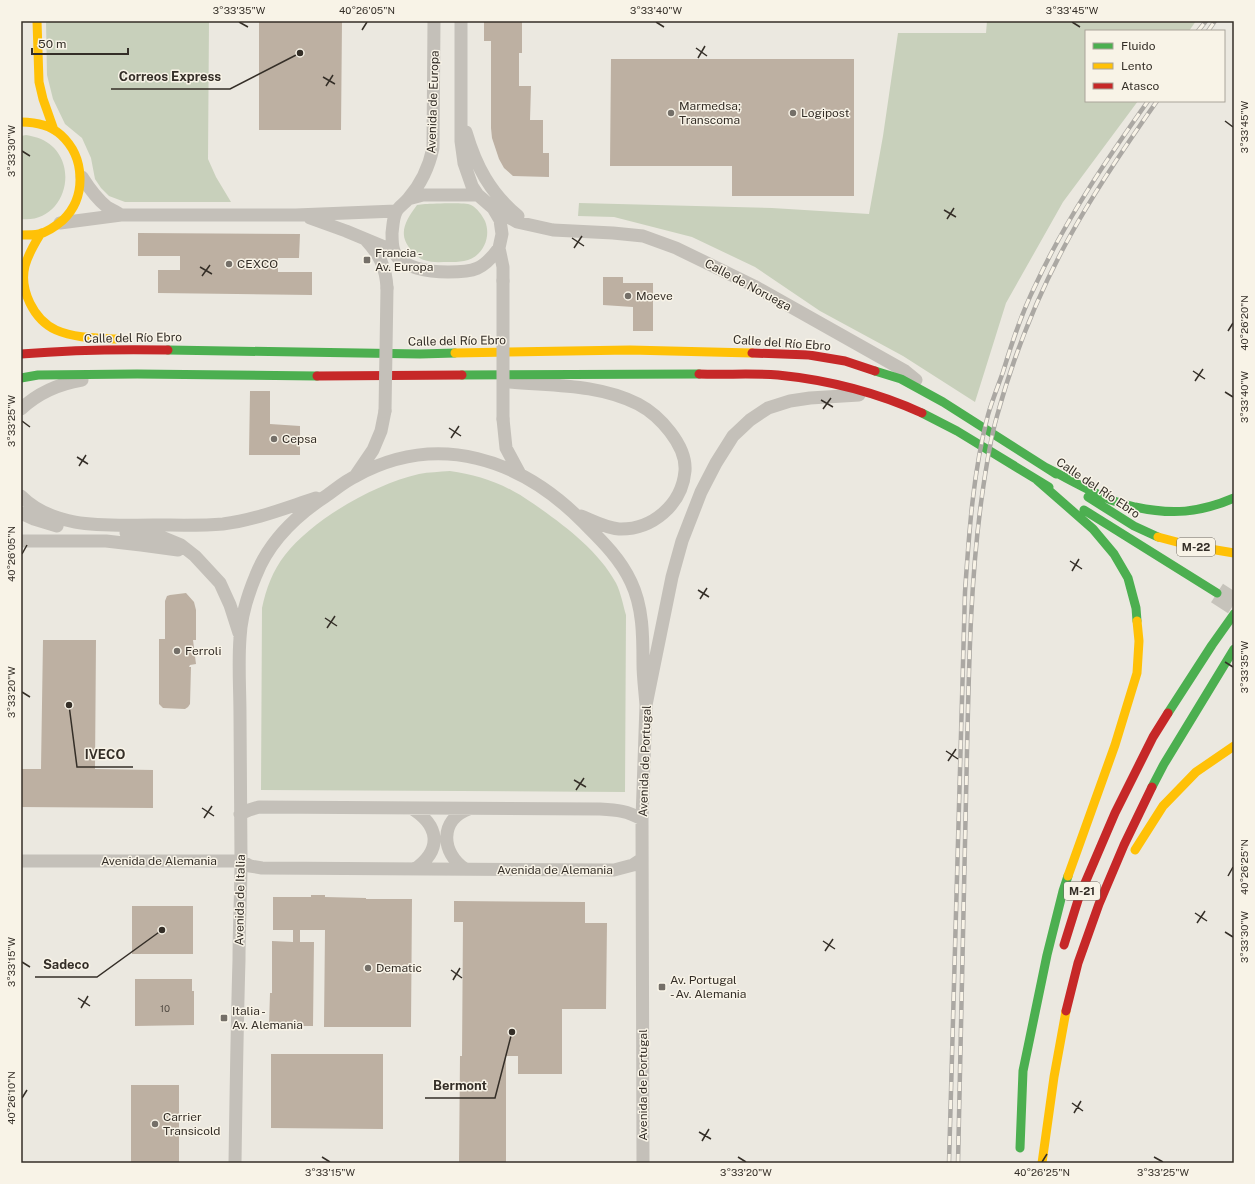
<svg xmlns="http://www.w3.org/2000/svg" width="1255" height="1184" font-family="'Public Sans',sans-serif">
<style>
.green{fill:#c8d0bb}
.building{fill:#bdb0a2}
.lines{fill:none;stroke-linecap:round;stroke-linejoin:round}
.highway-tunnel{stroke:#c6c3bb;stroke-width:22;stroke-dasharray:22 11;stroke-linecap:butt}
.street{stroke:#c4c0b9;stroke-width:13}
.fast{stroke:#4caf50;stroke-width:9}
.slow{stroke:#ffc107;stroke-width:9}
.jam{stroke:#c62828;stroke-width:9}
.rail-casing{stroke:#aba8a3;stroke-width:4.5}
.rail{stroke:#f8f3e7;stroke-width:3;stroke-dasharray:9;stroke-linecap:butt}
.street-bridge{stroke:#c4c0b9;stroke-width:13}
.ticks{fill:none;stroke:#342e27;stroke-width:1.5}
.poi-dot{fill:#746f68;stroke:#f8f3e7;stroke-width:1.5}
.labels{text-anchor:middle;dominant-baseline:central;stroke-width:3;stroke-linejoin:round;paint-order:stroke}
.number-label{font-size:10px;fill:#564e46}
.shield{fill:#f8f3e7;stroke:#6f6961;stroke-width:1}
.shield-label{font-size:11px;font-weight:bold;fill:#342e27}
.street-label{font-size:12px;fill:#342e27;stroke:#f8f3e7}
.poi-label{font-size:12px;fill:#342e27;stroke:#f8f3e7;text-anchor:start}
.leader{fill:none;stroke:#342e27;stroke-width:1.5}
.callout-dot{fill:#342e27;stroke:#f8f3e7;stroke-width:1.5}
.callout-label{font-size:13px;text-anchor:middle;font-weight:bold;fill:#342e27;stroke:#f8f3e7;stroke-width:3;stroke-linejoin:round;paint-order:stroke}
.neatline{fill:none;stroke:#342e27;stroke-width:1.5}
.ticks-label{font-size:10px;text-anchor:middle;fill:#342e27}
</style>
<rect width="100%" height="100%" fill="#ebe8e0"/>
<!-- green -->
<path class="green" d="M46,21H209L208,159L216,177L231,202H125L109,196L101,188L95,179L91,158L82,138L65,124L53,99L47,75Z
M987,21H1196L1189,31H1086V101H1138L1063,202L1006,303L975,402L903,356L820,311L755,267L692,237L614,217L578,216L579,203L772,208L869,214L883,136L898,33H986Z
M26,135C31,136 37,137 41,139C83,158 67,224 21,219V136Z
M425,204C434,204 464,202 471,205C477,208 482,215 485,221C492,238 482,258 464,261C459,262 453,262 448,262C440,262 432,263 424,260C420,259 415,255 412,251C397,235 405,221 417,205Z
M450,471C472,474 493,480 513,491C523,496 532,503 541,509C569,529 599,552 616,583C621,593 623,605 626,615L625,792L261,790L262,608C266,589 273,570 285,555C313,519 375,484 419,474C429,472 439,472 450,471Z"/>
<!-- building -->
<path class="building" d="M259,21H342L341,130H259Z
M484,21H522V53H519V86H531L530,120H543V153H549V177L513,176L504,168L499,159L492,138L491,128V41H484Z
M611,59H854V196H732V166H610Z
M138,233L300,234L299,258H278V272H312V295L158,293V270H180V256H138Z
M603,277H623V283H653V331H633V307L603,305Z
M250,391H270V424L300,426V455H249Z
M186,593L194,602L196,610V640H193L196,664L190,665L189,667H191L190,704L188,707L185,709L163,708L159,704V639H165V601L167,596L170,595Z
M43,640H96L95,769L153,770V808L21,807V769H41Z
M311,895H325V897L366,898V899H412L411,1027H324L325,930H300V942H314L313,1026H269L270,993H272V941L293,942V930H273V897H311Z
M454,901L585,902V923H607L606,1009H562V1074H518V1056H506V1163H459L460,1056H462L463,922H454Z
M132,906H193V954H132Z
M135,979H192V991H194V1025L135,1026Z
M271,1054H383V1129L271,1128Z
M131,1085H179V1163H131Z"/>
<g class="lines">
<!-- highway-tunnel -->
<path class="highway-tunnel" d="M1217,593L1234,604"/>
<!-- street -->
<path class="street" d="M434,21L433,148C429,167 421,184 408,199C405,203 398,207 396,212C393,218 393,226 392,233C392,239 392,246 394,251C400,269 432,272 448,272C474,272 483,270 499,248
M461,21V141L464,163L472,186L478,195L493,208L500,220L502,234L499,248L503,267V281
M466,132C476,166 490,193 518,216
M82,177C89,188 97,199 107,207C112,210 117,212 121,215
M408,199L423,195H478
M493,208L517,222L553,230L613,233L643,236L676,248L754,286L905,371L916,380
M310,218L346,231L394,251
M60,223L121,215H296L396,211
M366,240C380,255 386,268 387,288
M510,382C554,386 598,384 638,404C659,415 687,445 685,471C682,505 652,530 619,529C606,528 593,521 581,516
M21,409C38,393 58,384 82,380
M503,419L506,448L520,474
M356,475L373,450L381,431L385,411
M21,496C55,530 108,525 153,525C176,525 200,526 223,524C255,520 285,508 316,498
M21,513L34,519L57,526
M126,533L164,538L181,545L195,556L220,583L230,605L239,633
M21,541H106L141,545L178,550
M411,808C439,825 443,849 415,869
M240,814L249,810L259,807L600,809C618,810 627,811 642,819
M21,861H241L250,866L262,868L614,870L633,865L642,859
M465,869C441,853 439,820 469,809
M235,1163C236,1095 237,1028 239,960C239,927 241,893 241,859C241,811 240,763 240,716C240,690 238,664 240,638C241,617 248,594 256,575C269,542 297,515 326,496C336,489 345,481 356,476C438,431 521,459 583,522C601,540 620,558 631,582C643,607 643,636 643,664C643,677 645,691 646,705
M643,1163L642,819L646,705L672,577L682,541L701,492L716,463L733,436L750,420L768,408L790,401L810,398L859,395"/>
<!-- fast -->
<path class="fast" d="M168,350L420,354L455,353
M875,371L901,379L943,402L1056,474
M462,375L699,374
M21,378L38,375L137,374L317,376
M922,413L957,431L1049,487
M1045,467C1067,478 1089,491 1111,500C1119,503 1127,505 1135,507C1172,515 1199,513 1234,498
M1037,480L1093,529L1114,554L1128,578L1136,608L1137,621
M1088,497L1134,526L1158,537
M1084,510L1217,593
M1168,713L1212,645L1234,614
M1152,787L1164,764L1234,649
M1020,1148L1023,1071L1047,955L1063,891L1068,876"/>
<!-- slow -->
<path class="slow" d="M37,21L39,82L43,99L54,130
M21,122C35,122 50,125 61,135C85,157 87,197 63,220C56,226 48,232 39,234C34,235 27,235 21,235
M41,233C35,243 28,254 25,266C19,290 34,320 56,330C74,338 96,338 116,339
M455,353L630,350L752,353
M1158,537L1192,546L1234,553
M1135,850L1163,806L1196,772L1234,746
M1068,876L1115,745L1137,673L1139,641L1137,621
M1042,1163L1054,1077L1066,1011"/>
<!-- jam -->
<path class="jam" d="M752,353L809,355L845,361L875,371
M21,354C70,350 119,349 168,350
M699,374C725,375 752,373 778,375C828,380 876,392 922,413
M317,376L462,375
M1064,945L1079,897L1115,813L1153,737L1168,713
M1066,1011L1078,963L1099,904L1124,845L1152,787"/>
<defs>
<path id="rail" d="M1198,31L1206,21
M1208,31L1215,21
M949,1163L965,592C969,533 973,472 988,415C992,401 998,386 1003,372C1012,342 1022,312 1036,284C1066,219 1107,159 1148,101
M958,1163C961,1026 964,889 967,752C969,669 970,586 981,503C985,474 989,444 997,416C1014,354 1039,292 1070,236C1096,189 1126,145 1157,101"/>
</defs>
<!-- rail casing -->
<use href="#rail" class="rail-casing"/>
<!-- rail -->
<use href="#rail" class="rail"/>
<!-- street-bridge -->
<path class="street-bridge" d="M385,411L387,288
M503,419V281"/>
</g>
<!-- ticks -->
<path class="ticks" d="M239,22L248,27M656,22L664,27M1072,22L1080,27M362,30L367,22M696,48L707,56M698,58L705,46M323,77L335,84M326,86L333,75M1225,121L1233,127M22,151L30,156M944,210L956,217M947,219L954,208M572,238L584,246M574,248L582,236M200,267L212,274M202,276L210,265M1228,331L1233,323M1193,371L1205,379M1195,381L1203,369M1225,392L1233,397M821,400L833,407M823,409L831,398M22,421L30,427M449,428L461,436M451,438L459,426M77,457L88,464M79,466L86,455M22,554L27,545M1070,561L1082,569M1072,571L1079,559M698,590L709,597M700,599L707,588M325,618L337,626M327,628L335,616M1225,662L1233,667M22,692L30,697M946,751L958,759M948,761L956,749M574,780L586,787M576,790L584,778M202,808L214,816M204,818L212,806M1228,876L1233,867M1195,913L1207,921M1197,923L1205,911M1225,932L1233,937M823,941L835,949M825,951L833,939M22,962L30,967M451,970L462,978M453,980L460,968M78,998L90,1006M81,1008L88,996M22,1098L27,1090M1072,1103L1083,1111M1074,1113L1081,1101M699,1132L711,1139M702,1141L709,1129M322,1157L330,1162M738,1157L746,1162M1154,1157L1163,1162M1042,1162L1047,1154"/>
<!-- markers -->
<g class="poi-dot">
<circle cx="671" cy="113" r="4"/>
<circle cx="793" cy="113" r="4"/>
<rect x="363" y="256" width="8" height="8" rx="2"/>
<circle cx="229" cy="264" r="4"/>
<circle cx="628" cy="296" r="4"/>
<circle cx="274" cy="439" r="4"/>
<circle cx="177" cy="651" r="4"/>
<circle cx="368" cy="968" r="4"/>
<rect x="658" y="983" width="8" height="8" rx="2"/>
<rect x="220" y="1014" width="8" height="8" rx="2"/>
<circle cx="155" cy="1124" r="4"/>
</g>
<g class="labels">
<!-- number labels -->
<g class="number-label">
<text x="165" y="1008">10</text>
</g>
<!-- shield labels -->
<g class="shield">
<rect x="1177" y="538" width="38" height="18" rx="3"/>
<rect x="1064" y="882" width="36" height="18" rx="3"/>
</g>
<g class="shield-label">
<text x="1196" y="547">M-22</text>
<text x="1082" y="891">M-21</text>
</g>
<!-- street labels -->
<g class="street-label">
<text transform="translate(433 102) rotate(-88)">Avenida de Europa</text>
<text transform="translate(748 285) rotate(28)">Calle de Noruega</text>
<text transform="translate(133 338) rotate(-1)">Calle del Río Ebro</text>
<text transform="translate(457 341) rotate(-1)">Calle del Río Ebro</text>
<text transform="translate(782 343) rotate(4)">Calle del Río Ebro</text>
<text transform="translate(1098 488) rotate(34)">Calle del Río Ebro</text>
<text transform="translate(645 761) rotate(-88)">Avenida de Portugal</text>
<text x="159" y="861">Avenida de Alemania</text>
<text x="555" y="870">Avenida de Alemania</text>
<text transform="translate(240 900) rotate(-89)">Avenida de Italia</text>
<text transform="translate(643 1085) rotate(-90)">Avenida de Portugal</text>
</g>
<!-- poi labels -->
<g class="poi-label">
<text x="679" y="106">Marmedsa;<tspan x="679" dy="14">Transcoma</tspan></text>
<text x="801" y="113">Logipost</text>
<text x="375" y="253">Francia -<tspan x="375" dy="14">Av. Europa</tspan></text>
<text x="237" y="264">CEXCO</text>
<text x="636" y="296">Moeve</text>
<text x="282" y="439">Cepsa</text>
<text x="185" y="651">Ferroli</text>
<text x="376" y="968">Dematic</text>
<text x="670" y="980">Av. Portugal<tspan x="670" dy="14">- Av. Alemania</tspan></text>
<text x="232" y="1011">Italia -<tspan x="232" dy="14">Av. Alemania</tspan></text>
<text x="163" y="1117">Carrier<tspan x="163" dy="14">Transicold</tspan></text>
</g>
</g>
<!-- callouts -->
<path class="leader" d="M300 53L230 89H111M69 705L77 767H133M162 930L97 977H35M512 1032L495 1098H425"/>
<g class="callout-dot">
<circle cx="300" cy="53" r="4"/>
<circle cx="69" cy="705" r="4"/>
<circle cx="162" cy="930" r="4"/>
<circle cx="512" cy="1032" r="4"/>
</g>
<g class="callout-label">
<text x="170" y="81">Correos Express</text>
<text x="105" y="759">IVECO</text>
<text x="66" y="969">Sadeco</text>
<text x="460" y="1090">Bermont</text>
</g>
<!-- border -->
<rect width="1255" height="1184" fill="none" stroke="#f8f3e7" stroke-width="44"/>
<!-- legend -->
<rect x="1085" y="30" width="140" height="72" fill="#f8f3e7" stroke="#aaa49a"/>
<rect x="1093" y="43" width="20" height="6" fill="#4caf50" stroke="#aaa49a"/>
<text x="1121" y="50" font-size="12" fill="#342e27">Fluido</text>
<rect x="1093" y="63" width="20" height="6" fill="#ffc107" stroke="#aaa49a"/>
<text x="1121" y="70" font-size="12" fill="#342e27">Lento</text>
<rect x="1093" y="83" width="20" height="6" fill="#c62828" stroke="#aaa49a"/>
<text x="1121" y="90" font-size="12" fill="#342e27">Atasco</text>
<!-- scale -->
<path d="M32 48v6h96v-6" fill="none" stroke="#342e27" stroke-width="2"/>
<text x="38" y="48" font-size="12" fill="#342e27" stroke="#f8f3e7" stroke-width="3" paint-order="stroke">50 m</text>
<rect x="22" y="22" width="1211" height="1140" class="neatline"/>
<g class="ticks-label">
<text x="239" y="14">3°33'35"W</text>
<text x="367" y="14">40°26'05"N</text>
<text x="656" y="14">3°33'40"W</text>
<text x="1072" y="14">3°33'45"W</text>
<text transform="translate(1244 127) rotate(-90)" y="4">3°33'45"W</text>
<text transform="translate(11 151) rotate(-90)" y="4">3°33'30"W</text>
<text transform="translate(1244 323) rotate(-90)" y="4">40°26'20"N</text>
<text transform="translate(1244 397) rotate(-90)" y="4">3°33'40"W</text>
<text transform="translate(11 421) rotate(-90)" y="4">3°33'25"W</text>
<text transform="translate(11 554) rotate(-90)" y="4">40°26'05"N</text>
<text transform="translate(1244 667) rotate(-90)" y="4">3°33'35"W</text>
<text transform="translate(11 692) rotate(-90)" y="4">3°33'20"W</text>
<text transform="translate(1244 867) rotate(-90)" y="4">40°26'25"N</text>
<text transform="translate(1244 937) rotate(-90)" y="4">3°33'30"W</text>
<text transform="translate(11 962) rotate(-90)" y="4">3°33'15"W</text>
<text transform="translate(11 1098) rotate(-90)" y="4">40°26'10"N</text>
<text x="330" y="1176">3°33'15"W</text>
<text x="746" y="1176">3°33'20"W</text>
<text x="1042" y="1176">40°26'25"N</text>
<text x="1163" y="1176">3°33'25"W</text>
</g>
</svg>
